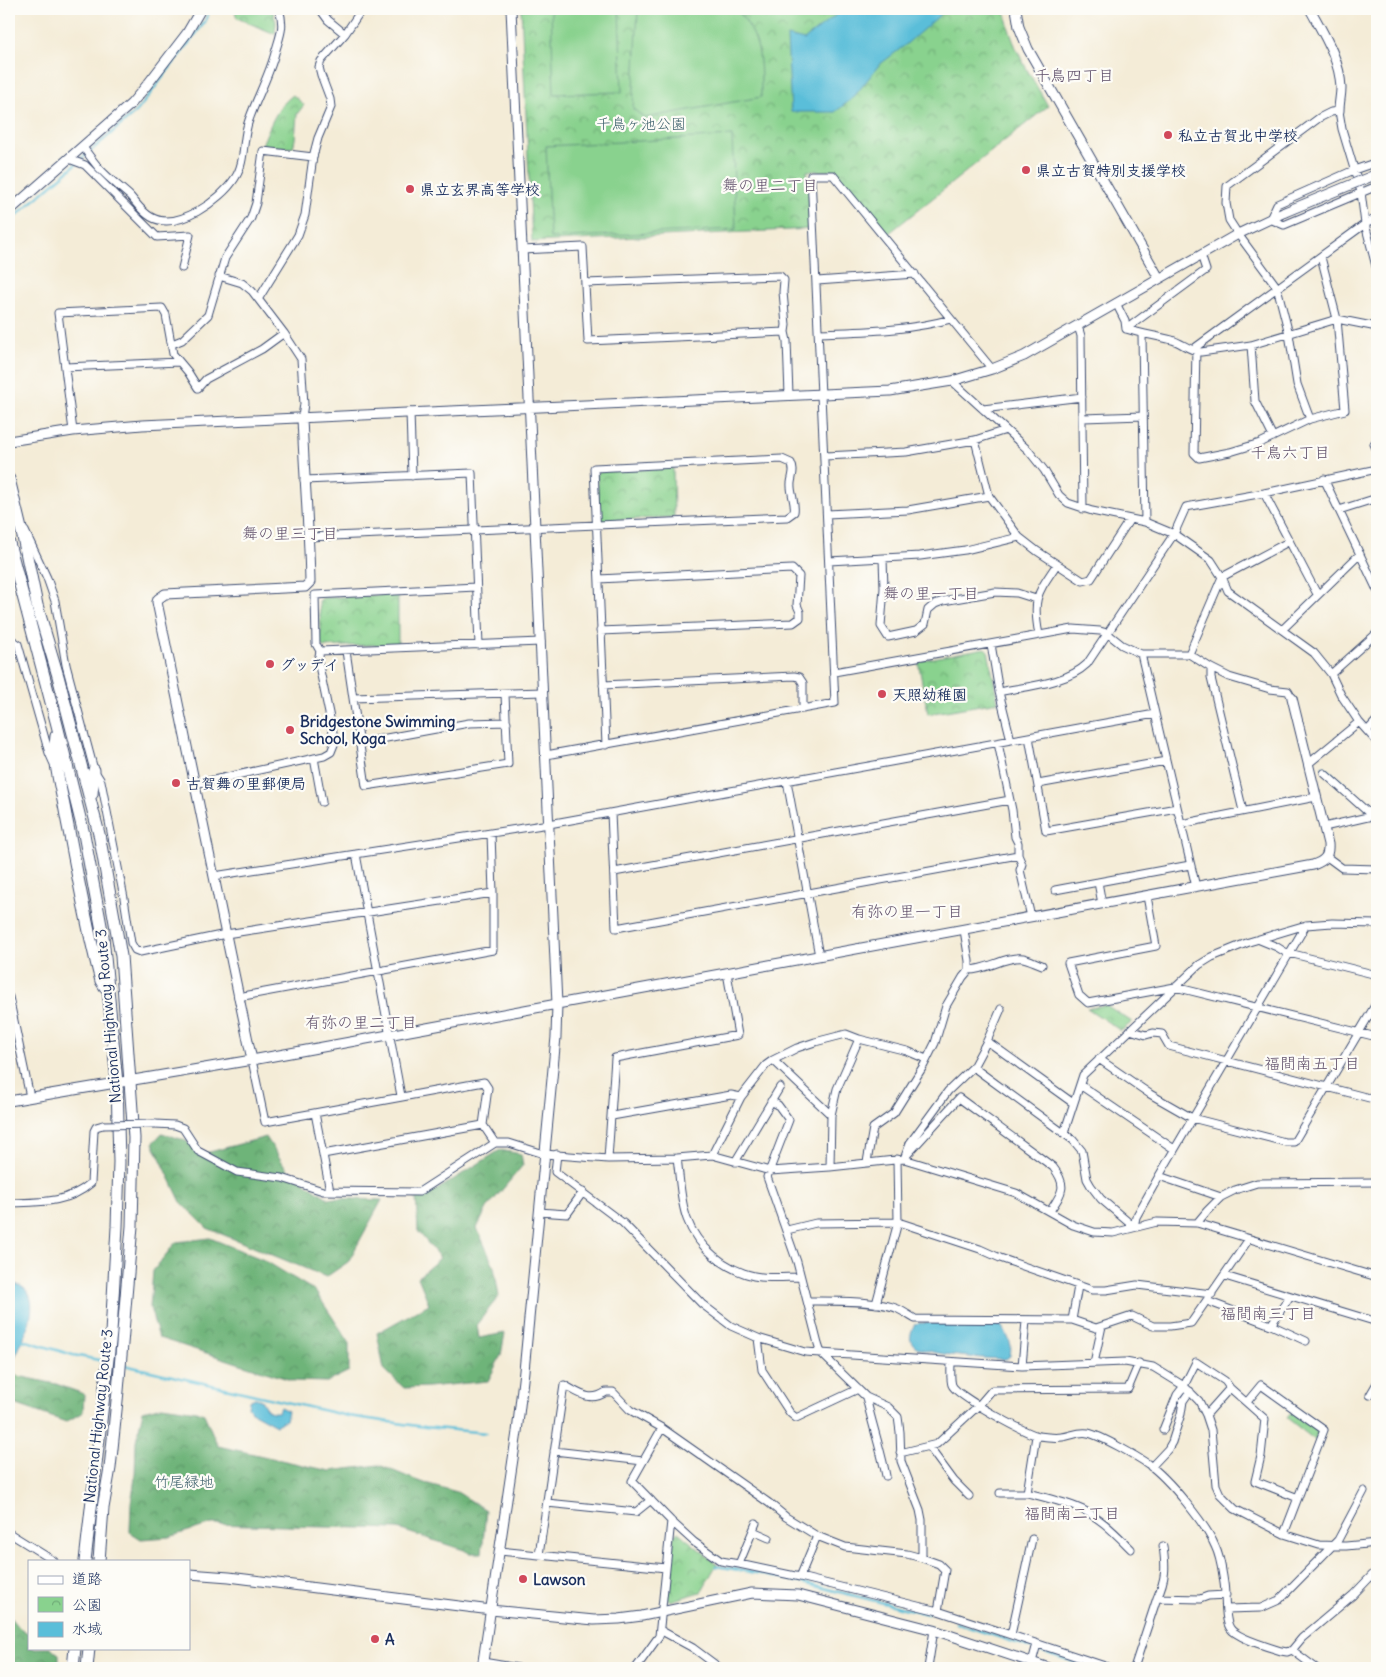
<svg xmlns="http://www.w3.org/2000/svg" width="1386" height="1677" font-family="Delius,'Klee One',sans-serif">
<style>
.forest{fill:url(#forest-crowns);stroke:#44726c}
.park{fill:url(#park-crowns);stroke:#528076}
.pitch{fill:#89d28e;stroke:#528076}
.water{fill:#5abed9;stroke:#3a769c}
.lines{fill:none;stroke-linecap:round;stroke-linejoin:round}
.stream{stroke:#5abed9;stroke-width:2.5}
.minor-casing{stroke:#3c4b70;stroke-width:9}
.tertiary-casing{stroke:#3c4b70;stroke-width:11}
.trunk-casing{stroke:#3c4b70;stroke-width:13}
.minor{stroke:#fff;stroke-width:7}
.tertiary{stroke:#fff;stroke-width:9}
.trunk{stroke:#fff;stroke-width:11}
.minor-bridge-casing{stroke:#3c4b70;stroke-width:9;stroke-linecap:butt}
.tertiary-bridge-casing{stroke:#3c4b70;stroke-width:11;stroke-linecap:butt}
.minor-bridge{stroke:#fff;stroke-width:7}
.tertiary-bridge{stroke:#fff;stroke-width:9}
.poi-dot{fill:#d1495b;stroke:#fdfcf7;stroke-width:2}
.labels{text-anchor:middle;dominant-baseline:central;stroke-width:4.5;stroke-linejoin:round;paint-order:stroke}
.park-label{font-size:15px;fill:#3c606c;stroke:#fdfcf7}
.poi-label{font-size:15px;font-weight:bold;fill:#1b2f5e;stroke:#fdfcf7;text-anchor:start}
.street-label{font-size:15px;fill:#1b2f5e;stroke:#fdfcf7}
.neighbourhood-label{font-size:16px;fill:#60506b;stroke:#fdfcf7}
</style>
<defs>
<pattern id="forest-crowns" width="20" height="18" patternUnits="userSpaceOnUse" patternTransform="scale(1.25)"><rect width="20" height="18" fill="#6eb479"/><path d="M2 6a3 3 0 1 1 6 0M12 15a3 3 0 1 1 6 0" fill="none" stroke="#5a9366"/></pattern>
<pattern id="park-crowns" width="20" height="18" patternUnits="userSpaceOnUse" patternTransform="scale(1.25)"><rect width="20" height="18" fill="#89d28e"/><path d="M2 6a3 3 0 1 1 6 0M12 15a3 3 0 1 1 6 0" fill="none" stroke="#6fab77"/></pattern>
</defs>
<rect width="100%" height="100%" fill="#fdfcf7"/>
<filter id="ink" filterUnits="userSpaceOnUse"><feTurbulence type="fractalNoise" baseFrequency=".02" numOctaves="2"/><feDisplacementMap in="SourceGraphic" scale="10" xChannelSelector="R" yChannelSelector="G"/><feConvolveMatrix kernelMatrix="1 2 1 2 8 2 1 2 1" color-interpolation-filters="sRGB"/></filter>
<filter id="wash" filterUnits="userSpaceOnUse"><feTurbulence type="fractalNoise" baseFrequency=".0096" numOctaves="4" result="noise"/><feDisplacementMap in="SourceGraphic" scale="20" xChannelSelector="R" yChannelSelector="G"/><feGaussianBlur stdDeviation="1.12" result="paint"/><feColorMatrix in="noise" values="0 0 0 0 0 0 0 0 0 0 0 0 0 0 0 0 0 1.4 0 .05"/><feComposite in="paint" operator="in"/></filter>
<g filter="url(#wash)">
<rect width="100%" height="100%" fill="#f4ecd7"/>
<!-- forest -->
<path class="forest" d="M162,1133L184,1140L206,1153L266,1137L288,1171L328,1198L382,1200L348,1262L326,1277L207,1228L181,1202L153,1143Z
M500,1150L521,1154L523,1165L487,1208L477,1228L494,1267L499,1296L477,1324L479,1338L505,1333L501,1355L488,1381L428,1387L404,1388L384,1369L377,1333L429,1304L418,1277L440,1258L418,1231L416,1197L435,1191Z
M210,1238L264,1260L315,1291L349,1342V1371L327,1382L294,1381L159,1338L150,1308L153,1271L176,1242Z
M9,1374L56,1384L84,1394L83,1412L66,1422L9,1402Z
M162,1406L197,1411L204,1414L218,1446L330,1471L379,1465L418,1481L457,1492L486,1510L482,1553H469L464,1550L398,1529L212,1524L169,1537L141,1539L130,1532L131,1503L135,1478L136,1441L143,1411Z
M9,1616L17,1626L29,1634V1648H50L59,1654V1668H12L9,1663Z"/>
<!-- park -->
<path class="park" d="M234,9H272L276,22L275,34L237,18Z
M521,9H1005C1009,45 1031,75 1048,106L888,234L834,171H807L811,229L532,242Z
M293,95L304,105L297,114L295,139L293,148L262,145C269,128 277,106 293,95Z
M673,468L674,517L602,521L599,517L597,474L600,471Z
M398,594V644L323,647L319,643L321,629L319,601L322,598Z
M985,648L988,651L998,702L928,714L918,661Z
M1106,1005L1132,1022L1121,1031L1087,1008Z
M1292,1412L1317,1429L1319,1432L1316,1441L1287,1418Z
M678,1532L717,1564L701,1592L670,1601L667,1597L674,1535Z"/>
<!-- pitch -->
<path class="pitch" d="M551,9H619L622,92L554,94Z
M638,9H735C762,35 761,62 761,97L645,118L633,109Z
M732,136L736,229L550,238L546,146Z"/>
<!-- water -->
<path class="water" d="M840,9H947L904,46L879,65L853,98L835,112H791L787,36L804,40L836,15Z
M9,1283C54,1288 20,1346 9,1369Z
M920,1323L1000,1324C1007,1335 1013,1342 1010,1356L1006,1359C990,1359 923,1355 914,1345C907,1339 912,1331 915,1324Z
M255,1398L261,1400C266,1409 268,1413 278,1412L280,1407L288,1411L286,1420L276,1425L254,1413L248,1407L249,1401Z"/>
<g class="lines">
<!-- stream -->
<path class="stream" d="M80,160L137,111L205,22L210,9
M9,222L76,164
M1323,766L1374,811
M20,1339L73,1355L104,1361
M124,1365L348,1416L425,1427L486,1433
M716,1566L779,1577L928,1614
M956,1623L1092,1668"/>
</g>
</g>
<g filter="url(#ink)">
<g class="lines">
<defs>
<path id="minor" d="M320,9L328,20L345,34
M83,147C88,154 93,161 99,168C108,178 120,187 130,196C137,204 142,212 151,217C177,232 221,200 235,178C246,162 242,138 249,120C257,97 269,76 275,53C280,35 285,27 279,9
M69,159L85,165L157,237L190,235L182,268
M1377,162L1354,170L1277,204L1270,219L1284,225L1377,186
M1377,218L1365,224L1196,347L1194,453L1199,458L1230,452L1260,443L1310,419L1297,384L1289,334L1277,287L1238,234L1229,220L1226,203L1227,186L1319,118L1331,112L1339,111L1342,129L1361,192L1365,224L1377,270
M522,250L583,247L588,341L785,332
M219,276L242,283L252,291L284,333
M817,281L915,274
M585,283L780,276L784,280L783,292L786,325L785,332L787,341L789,395
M259,298L298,235L305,215L313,157L318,138L331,107L330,99L321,75L319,67L321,61L345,34L362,9
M1116,303L1125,321L1126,329C1142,334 1157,336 1172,340C1182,343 1190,351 1201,352L1251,345L1337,319L1377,327
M1078,326L1081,336L1083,509
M1126,329L1206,270L1201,255
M819,333C864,331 908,331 951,319
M1142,335L1145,522
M172,344L182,340L208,315L225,258L251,218L256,203L263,151L313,157
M1251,345L1255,401L1273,437
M65,367L179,362
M952,381L1028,450L1044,470L1059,495L1068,503L1092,511L1145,522L1174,534L1211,560L1222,577L1228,591L1314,653L1331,674L1341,695L1359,722L1377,742
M983,409L1082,397
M410,412L412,476
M1083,418L1143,416
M1310,419L1345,410L1337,319L1321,257
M73,431L58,313L162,308L166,315L173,354L188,372L198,388L206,379L262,349L284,333L301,359L304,404L302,417
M975,440L989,496L1019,537L1037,551L1083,581L1091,579L1130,519
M1377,440L1374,444L1377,450
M825,456L906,452L975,440L1006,430
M1324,479L1377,590
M304,480L472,473L479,645
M1264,493L1317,594
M1339,510L1377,498
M827,514L908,510L989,496
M25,531L47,578L55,601L66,665L94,770L101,781L124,898L131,943L135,950L140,952L226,934L493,893
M309,537C468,530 627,523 787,517L794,512C796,503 790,493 791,483C792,475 795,471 791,463L782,459L594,468L606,745
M883,559L884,588L881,626L888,637L916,631L925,624L928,610L935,604L943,601L995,592L1017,593L1036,599
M829,561L920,556L965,550L1019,537
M599,579L792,569L799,576L797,605L800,612V618L793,623L600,631
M1283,629L1360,554
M1039,635C1032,598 1037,594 1057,564
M9,638L18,644L49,753L53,762
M991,644L999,692L1011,740
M320,651L316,644L315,595L476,587
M346,651L366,786L508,764L505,694
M1141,654L1196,887
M1189,654L1222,577L1288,542
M1211,668V678L1243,811
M834,672L1073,629L1100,631L1107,633L1122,645L1141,654H1189L1211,668L1229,677L1270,689L1288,691L1292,698
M1331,674L1377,633
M603,685L794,676L799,677L803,683V709
M999,692C1027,686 1066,684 1087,664L1174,534L1186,507L1264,493L1377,469
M353,698L543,692
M1367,731L1377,720
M1029,737L1046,831L1177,808
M359,743L469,723L507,722
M998,743L1012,810L1015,837L1018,843V855L1022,864L1020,870L1031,917
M546,755L835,703L811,175H833L992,369
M314,758L322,802
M1308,764L1359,722
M1324,773L1372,816L1377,818
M787,781L819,956
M195,784L324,756L331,752L335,742L318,661L320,651L541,642
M1038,784L1166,761
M611,813L616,928L1018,855
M1181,824L1316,797
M1324,827L1372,816L1377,809
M356,854L401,1096
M1327,857L1342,868L1377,869
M614,872L1010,800
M214,876L549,824L1155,714
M1098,882L1102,904
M1055,890L1190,865
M1147,896L1156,946L1068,963L1079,995L1088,1003L1175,987L1377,1037
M1260,940L1277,947L1285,952L1377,975
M969,970C987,970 1005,956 1023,958C1029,959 1036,963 1042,965
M9,997L30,1097
M238,997L493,950V893L491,833
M1130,1030L1146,1035L1153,1033L1162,1034L1169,1046L1377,1100
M859,1039L907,1051L926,1059
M987,1041L1001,1009
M1099,1059L1150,1094L1192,1118L1285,1142H1294L1377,1002
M252,1060L265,1122L484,1082L488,1088L483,1125L495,1143
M773,1060L831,1115
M973,1067L1073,1140L1082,1151L1087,1179L1091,1186L1101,1199L1134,1227
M1080,1085L1174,1149
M771,1101L778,1105L789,1120L767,1177L797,1262L818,1344L821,1353L866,1397L888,1407L898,1417L900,1432L901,1461L920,1510L922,1520V1558
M315,1113L330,1191
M612,1116L731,1095L741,1097
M155,1124L175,1125L183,1128L198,1151L237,1172L282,1178L323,1191L419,1192L495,1143H509L544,1154L608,1159L677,1158L712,1155L770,1171L830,1167L904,1159L1016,1193L1073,1225L1094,1232L1113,1233L1157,1222L1197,1223L1377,1277
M1064,1133L1083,1075L1199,965L1212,957L1249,942L1306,925L1332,923L1377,924
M323,1154L483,1125
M557,1154L555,1172L623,1223L702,1304L731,1326L758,1338L805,1352L1022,1366L1125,1362L1153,1367L1184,1386L1199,1401L1206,1415L1211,1430L1216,1485L1220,1494L1235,1509L1284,1534L1319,1545L1346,1546L1377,1543
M712,1155L741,1097L766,1065L773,1060L797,1048L815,1042L846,1034L859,1039L837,1089L831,1115L830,1167
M907,1155L959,1098L1053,1167C1068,1186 1062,1193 1050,1211
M677,1158C680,1178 680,1200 687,1219C697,1247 726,1270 754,1276C769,1279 786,1277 800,1277
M608,1159L615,1058L738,1035L727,973
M904,1159L910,1143L948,1091L973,1067L987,1041L1073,1103
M735,1162L780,1087
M867,1162L873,1128L894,1113L924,1065L935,1043L946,1006L963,977L969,970V961L964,930
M1159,1176L1221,1197
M9,1203C39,1202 67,1204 91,1183L94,1131L96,1127L103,1125
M539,1212L567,1214L583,1192
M1197,1223L1207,1211L1221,1197L1235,1190L1257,1183L1377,1182
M1134,1227L1136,1217L1159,1176L1306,925
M787,1230L816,1223L898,1222L980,1249L1000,1258L1092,1290H1106L1137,1285L1212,1294
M1225,1276L1377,1322
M807,1301C829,1301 879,1300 898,1309C904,1312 910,1316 915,1319L1072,1320L1096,1328L1132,1316L1153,1326H1170L1191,1323L1249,1239
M1207,1301L1271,1325L1290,1296
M876,1304L898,1222L897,1159
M1072,1320L1078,1286
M1271,1325L1306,1341
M758,1338L762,1370L790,1413L796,1418L858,1389
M951,1362C951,1369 950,1379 952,1385C955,1395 1028,1435 1039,1436C1046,1437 1055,1438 1062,1437C1071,1436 1079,1431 1088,1433C1102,1436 1136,1456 1148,1464C1168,1478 1206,1524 1215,1546C1221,1558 1222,1571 1224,1583C1226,1594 1224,1619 1230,1628C1236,1638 1269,1647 1281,1651L1287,1652L1292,1650L1302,1638L1353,1595L1377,1570
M1094,1363L1102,1326
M1022,1366L1026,1321
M1370,1395L1377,1383
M866,1397C872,1424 881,1450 886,1476
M1247,1402L1261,1385L1324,1430L1284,1534
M1206,1415L1230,1388L1265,1419L1261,1456L1255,1481L1298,1498
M662,1428L632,1481L671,1521L694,1542L721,1561L739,1564L800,1577L938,1611L1111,1668
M1163,1430L1177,1395L1184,1386L1196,1362L1225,1381L1230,1388
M929,1447L954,1481L969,1496
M554,1451L643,1461
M900,1453L937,1444L979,1405L992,1390L1128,1389L1139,1363
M1151,1467L1168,1449L1172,1442L1181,1414L1183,1401L1190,1391
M1000,1493H1027L1036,1436
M1027,1493C1043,1497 1060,1501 1076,1507C1098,1515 1115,1533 1131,1549
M547,1503L636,1512L651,1500
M753,1531L769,1538
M9,1533L54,1561
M500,1551L666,1568
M539,1555L564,1385C579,1393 590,1403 606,1392H613L630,1410L662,1428L769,1503L786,1517L817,1536L845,1547L907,1554L922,1558L939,1564L945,1570L938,1611
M739,1564L756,1523
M800,1577L817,1536
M1157,1598C1166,1578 1166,1568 1163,1546
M1227,1609L1261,1608L1279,1600L1338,1540L1364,1491
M660,1630L693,1648L720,1668
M1011,1635L1032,1539
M1292,1650L1316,1668
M483,1662L518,1668
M1032,1662L1037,1644
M636,1668L659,1636L671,1521
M928,1668L934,1630
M1134,1668L1157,1598L1200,1599L1208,1596L1226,1595"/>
<path id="tertiary" d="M1016,9L1019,27L1028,49L1159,278
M1310,9C1323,33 1340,59 1341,88C1341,95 1339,103 1339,111
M9,211L131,104L147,85L187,33L201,9
M9,441L73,431L142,425L890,391L952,381L992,369L1024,356L1238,234L1285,212
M252,1060L157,602L158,599L165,594L305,587L310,582C309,527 304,472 302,417
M9,1101L252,1060L557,1004L1313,865C1324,861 1329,857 1328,844L1292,698
M189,1574L229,1577L491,1610L594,1620L619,1619L642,1616L752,1593L798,1595L934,1630L1049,1668
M482,1668L517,1432L524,1371L556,1037L557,1004L511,9"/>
<path id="trunk" d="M9,479L23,537L37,605L58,676L99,834L121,956L134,1138L132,1226L118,1391L110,1468L103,1508L99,1561
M9,543L57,725L84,834L103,936L117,1083L119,1162L117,1227L111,1333L85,1561
M56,736C52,762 62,791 66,816C77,871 86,926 101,981L105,987
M92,794L94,770
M73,1668L75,1648
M87,1668L89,1648"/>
</defs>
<!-- minor casing -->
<use href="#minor" class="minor-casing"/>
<!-- tertiary casing -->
<use href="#tertiary" class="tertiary-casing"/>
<!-- trunk casing -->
<use href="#trunk" class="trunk-casing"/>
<!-- minor -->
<use href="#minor" class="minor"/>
<!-- tertiary -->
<use href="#tertiary" class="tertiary"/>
<!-- trunk -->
<use href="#trunk" class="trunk"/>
<defs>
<path id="minor-bridge" d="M103,1125L155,1124"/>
<path id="tertiary-bridge" d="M1285,212L1377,174"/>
</defs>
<!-- minor-bridge casing -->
<use href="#minor-bridge" class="minor-bridge-casing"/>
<!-- tertiary-bridge casing -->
<use href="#tertiary-bridge" class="tertiary-bridge-casing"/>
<!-- minor-bridge -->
<use href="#minor-bridge" class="minor-bridge"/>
<!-- tertiary-bridge -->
<use href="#tertiary-bridge" class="tertiary-bridge"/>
</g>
</g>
<!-- markers -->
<g class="poi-dot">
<circle cx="1168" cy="135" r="5"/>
<circle cx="1026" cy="170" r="5"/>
<circle cx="410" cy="189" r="5"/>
<circle cx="270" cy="664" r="5"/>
<circle cx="882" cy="694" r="5"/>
<circle cx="290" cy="730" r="5"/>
<circle cx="176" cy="783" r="5"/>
<circle cx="523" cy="1579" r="5"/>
<circle cx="375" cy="1639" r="5"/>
</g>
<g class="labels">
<!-- park labels -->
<g class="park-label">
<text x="641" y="123">千鳥ヶ池公園</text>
<text x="184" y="1481">竹尾緑地</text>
</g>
<!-- poi labels -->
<g class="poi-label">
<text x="1178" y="135">私立古賀北中学校</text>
<text x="1036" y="170">県立古賀特別支援学校</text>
<text x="420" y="189">県立玄界高等学校</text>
<text x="280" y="664">グッデイ</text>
<text x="892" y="694">天照幼稚園</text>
<text x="300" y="721">Bridgestone Swimming<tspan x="300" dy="17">School, Koga</tspan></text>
<text x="186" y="783">古賀舞の里郵便局</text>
<text x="533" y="1579">Lawson</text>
<text x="385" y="1639">A</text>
</g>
<!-- street labels -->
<g class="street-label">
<text transform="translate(108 1016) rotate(-95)">National Highway Route 3</text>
<text transform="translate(98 1416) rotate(-84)">National Highway Route 3</text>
</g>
<!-- neighbourhood labels -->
<g class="neighbourhood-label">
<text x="1074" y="75">千鳥四丁目</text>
<text x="770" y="185">舞の里二丁目</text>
<text x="1290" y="452">千鳥六丁目</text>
<text x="290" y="533">舞の里三丁目</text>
<text x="931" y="593">舞の里一丁目</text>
<text x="907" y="911">有弥の里一丁目</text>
<text x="361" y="1022">有弥の里二丁目</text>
<text x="1312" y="1063">福間南五丁目</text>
<text x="1268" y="1313">福間南三丁目</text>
<text x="1072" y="1513">福間南二丁目</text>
</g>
</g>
<!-- margin -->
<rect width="1386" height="1677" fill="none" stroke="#fdfcf7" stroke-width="30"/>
<!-- legend -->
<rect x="28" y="1560" width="162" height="90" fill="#fdfcf7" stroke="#a3aaba"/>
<rect x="38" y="1576" width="25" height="8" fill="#ffffff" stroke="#a3aaba"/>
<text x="72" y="1584" font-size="15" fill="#1b2f5e">道路</text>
<rect x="38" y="1597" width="25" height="15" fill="url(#park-crowns)" stroke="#a3aaba"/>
<text x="72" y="1610" font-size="15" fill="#1b2f5e">公園</text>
<rect x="38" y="1622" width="25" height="15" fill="#5abed9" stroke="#a3aaba"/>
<text x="72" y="1634" font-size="15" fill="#1b2f5e">水域</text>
</svg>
